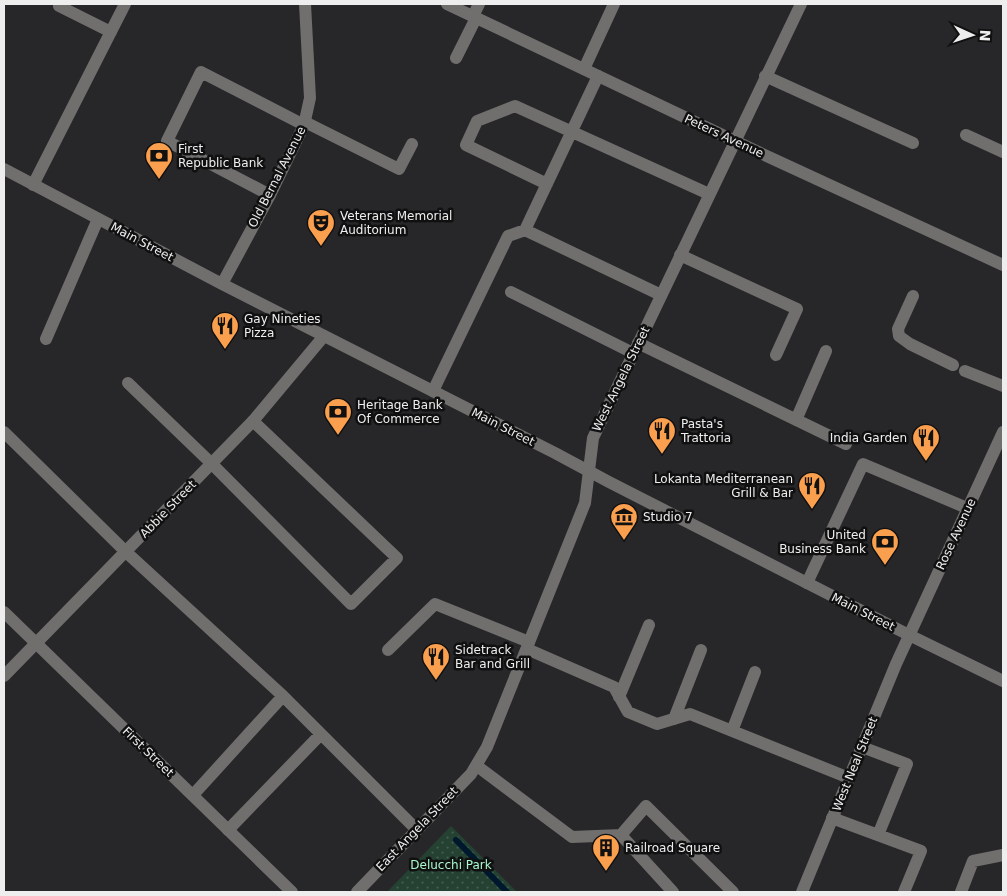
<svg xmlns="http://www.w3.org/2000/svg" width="1007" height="896" font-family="'DejaVu Sans',sans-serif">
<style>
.park{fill:url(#park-dots)}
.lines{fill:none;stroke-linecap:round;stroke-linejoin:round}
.stream{stroke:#00182d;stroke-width:6}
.service{stroke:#706f6e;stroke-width:12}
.minor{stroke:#706f6e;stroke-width:12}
.tertiary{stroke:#706f6e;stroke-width:12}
.labels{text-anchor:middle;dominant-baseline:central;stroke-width:5;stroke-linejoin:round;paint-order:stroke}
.street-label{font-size:12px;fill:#eeeeef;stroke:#101011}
.poi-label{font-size:12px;fill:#eeeeef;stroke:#101011;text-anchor:start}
.park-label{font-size:12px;fill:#a9f7ce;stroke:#101011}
</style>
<defs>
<pattern id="park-dots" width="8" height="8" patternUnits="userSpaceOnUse" patternTransform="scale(1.25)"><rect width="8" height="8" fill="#244132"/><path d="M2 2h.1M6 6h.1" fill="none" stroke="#445d50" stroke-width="1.8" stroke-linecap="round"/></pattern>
</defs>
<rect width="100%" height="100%" fill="#272729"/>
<!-- park -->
<path class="park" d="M451,826L517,892H387Z"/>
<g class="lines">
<!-- stream -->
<path class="stream" d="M456,840L507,892"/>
<!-- service -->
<path class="service" d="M59,6L111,32
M473,16L479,4
M456,58L476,18
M584,69L614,4
M598,76L525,230L661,295
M765,76L913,143
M305,122L399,169L412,144
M966,135L1003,152
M547,184L466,145L477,121L515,106L709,194
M33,185L125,4
M270,195L167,141L201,72L304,125
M680,255L797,309L776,355
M511,292L633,353
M913,296L898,329L899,336L910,344L953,365
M46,339L98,219
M638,343L846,444
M965,371L1003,386
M128,383L212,464L351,604L397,558L253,421
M433,391L508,236L525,230
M796,420L826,351
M4,432L126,552L283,696L417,830
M807,583L863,464L967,508
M527,649L614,687L628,712L657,724L690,714L849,778
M388,650L435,604L529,642
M619,697L649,625
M674,719L701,650
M732,731L755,672
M862,747L907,764L878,835
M477,766L572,837L621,835
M193,795L283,696
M832,818L921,851L904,892
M228,830L321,734
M673,892L621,835L646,806L733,892
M961,892L973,861L1003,855"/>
<!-- minor -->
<path class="minor" d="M447,4L756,151L1003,265
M4,676L253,421L324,336
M357,892L471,774L487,747L585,503L593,438L801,4
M802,892L896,664L1003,432"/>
<!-- tertiary -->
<path class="tertiary" d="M4,169L222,284L555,453L609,482L909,635L1003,681
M222,284L270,195L304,125L310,98L305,4
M4,612L292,892"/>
</g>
<!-- icons -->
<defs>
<symbol id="bank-pin" viewBox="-11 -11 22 30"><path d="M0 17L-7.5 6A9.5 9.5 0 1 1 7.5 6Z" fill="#fa9f4e" stroke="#101011"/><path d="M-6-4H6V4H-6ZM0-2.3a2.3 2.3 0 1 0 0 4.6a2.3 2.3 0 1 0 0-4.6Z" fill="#111"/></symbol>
<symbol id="theatre-pin" viewBox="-11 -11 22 30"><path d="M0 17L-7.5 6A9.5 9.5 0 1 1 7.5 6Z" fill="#fa9f4e" stroke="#101011"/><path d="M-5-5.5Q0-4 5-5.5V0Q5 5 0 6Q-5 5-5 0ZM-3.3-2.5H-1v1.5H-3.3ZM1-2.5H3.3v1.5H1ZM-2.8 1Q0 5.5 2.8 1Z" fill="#111"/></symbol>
<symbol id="restaurant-pin" viewBox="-11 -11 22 30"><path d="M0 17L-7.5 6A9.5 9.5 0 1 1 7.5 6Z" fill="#fa9f4e" stroke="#101011"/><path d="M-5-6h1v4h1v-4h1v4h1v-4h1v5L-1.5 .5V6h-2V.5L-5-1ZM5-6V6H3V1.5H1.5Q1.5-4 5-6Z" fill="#111"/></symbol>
<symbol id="museum-pin" viewBox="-11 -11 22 30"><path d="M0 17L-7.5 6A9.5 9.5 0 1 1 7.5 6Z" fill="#fa9f4e" stroke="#101011"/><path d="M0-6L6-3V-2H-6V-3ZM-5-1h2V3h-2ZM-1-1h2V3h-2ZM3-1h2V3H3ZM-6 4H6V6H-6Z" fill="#111"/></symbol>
<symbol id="building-pin" viewBox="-11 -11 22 30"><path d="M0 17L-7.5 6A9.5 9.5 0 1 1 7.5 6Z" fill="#fa9f4e" stroke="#101011"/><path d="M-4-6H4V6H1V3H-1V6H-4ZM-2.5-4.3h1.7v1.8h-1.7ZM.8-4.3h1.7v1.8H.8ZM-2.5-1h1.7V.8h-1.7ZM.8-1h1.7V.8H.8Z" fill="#111"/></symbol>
</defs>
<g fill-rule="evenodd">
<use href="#bank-pin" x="143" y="140" width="32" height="43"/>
<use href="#theatre-pin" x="305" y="207" width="32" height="43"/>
<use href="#restaurant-pin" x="209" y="310" width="32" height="43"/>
<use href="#bank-pin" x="322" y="396" width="32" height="43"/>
<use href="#restaurant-pin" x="646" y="415" width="32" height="43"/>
<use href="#restaurant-pin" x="910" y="422" width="32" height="43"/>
<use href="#restaurant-pin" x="796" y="470" width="32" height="43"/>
<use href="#museum-pin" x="608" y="501" width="32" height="43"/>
<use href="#bank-pin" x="869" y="526" width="32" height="43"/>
<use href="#restaurant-pin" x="420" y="641" width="32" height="43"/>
<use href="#building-pin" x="590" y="832" width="32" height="43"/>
</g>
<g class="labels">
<!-- street labels -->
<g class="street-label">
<text transform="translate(724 136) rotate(25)">Peters Avenue</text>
<text transform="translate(277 177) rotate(-63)">Old Bernal Avenue</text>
<text transform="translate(142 242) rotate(28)">Main Street</text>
<text transform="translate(621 379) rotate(-64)">West Angela Street</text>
<text transform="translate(503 427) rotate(27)">Main Street</text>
<text transform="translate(168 509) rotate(-46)">Abbie Street</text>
<text transform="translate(956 534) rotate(-65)">Rose Avenue</text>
<text transform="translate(863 612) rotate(27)">Main Street</text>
<text transform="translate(148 752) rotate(44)">First Street</text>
<text transform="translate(855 764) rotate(-68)">West Neal Street</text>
<text transform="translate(417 829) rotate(-46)">East Angela Street</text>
</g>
<!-- poi labels -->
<g class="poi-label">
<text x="178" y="149">First<tspan x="178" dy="14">Republic Bank</tspan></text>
<text x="340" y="216">Veterans Memorial<tspan x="340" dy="14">Auditorium</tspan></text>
<text x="244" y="319">Gay Nineties<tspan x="244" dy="14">Pizza</tspan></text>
<text x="357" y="405">Heritage Bank<tspan x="357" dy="14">Of Commerce</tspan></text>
<text x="681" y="424">Pasta's<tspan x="681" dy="14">Trattoria</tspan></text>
<text x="907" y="438" text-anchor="end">India Garden</text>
<text x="793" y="479" text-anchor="end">Lokanta Mediterranean<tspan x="793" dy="14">Grill &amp; Bar</tspan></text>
<text x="643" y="517">Studio 7</text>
<text x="866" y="535" text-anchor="end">United<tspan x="866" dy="14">Business Bank</tspan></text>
<text x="455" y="650">Sidetrack<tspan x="455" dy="14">Bar and Grill</tspan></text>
<text x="625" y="848">Railroad Square</text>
</g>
<!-- park labels -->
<g class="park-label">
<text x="451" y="865">Delucchi Park</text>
</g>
</g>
<!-- border -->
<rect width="1007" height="896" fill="none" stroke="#eeeeef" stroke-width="10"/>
<!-- north arrow -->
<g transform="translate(972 35) rotate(93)" stroke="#101011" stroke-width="4" paint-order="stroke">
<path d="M0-4L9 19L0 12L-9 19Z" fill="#eeeeef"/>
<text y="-8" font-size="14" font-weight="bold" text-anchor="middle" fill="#eeeeef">N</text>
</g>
</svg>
